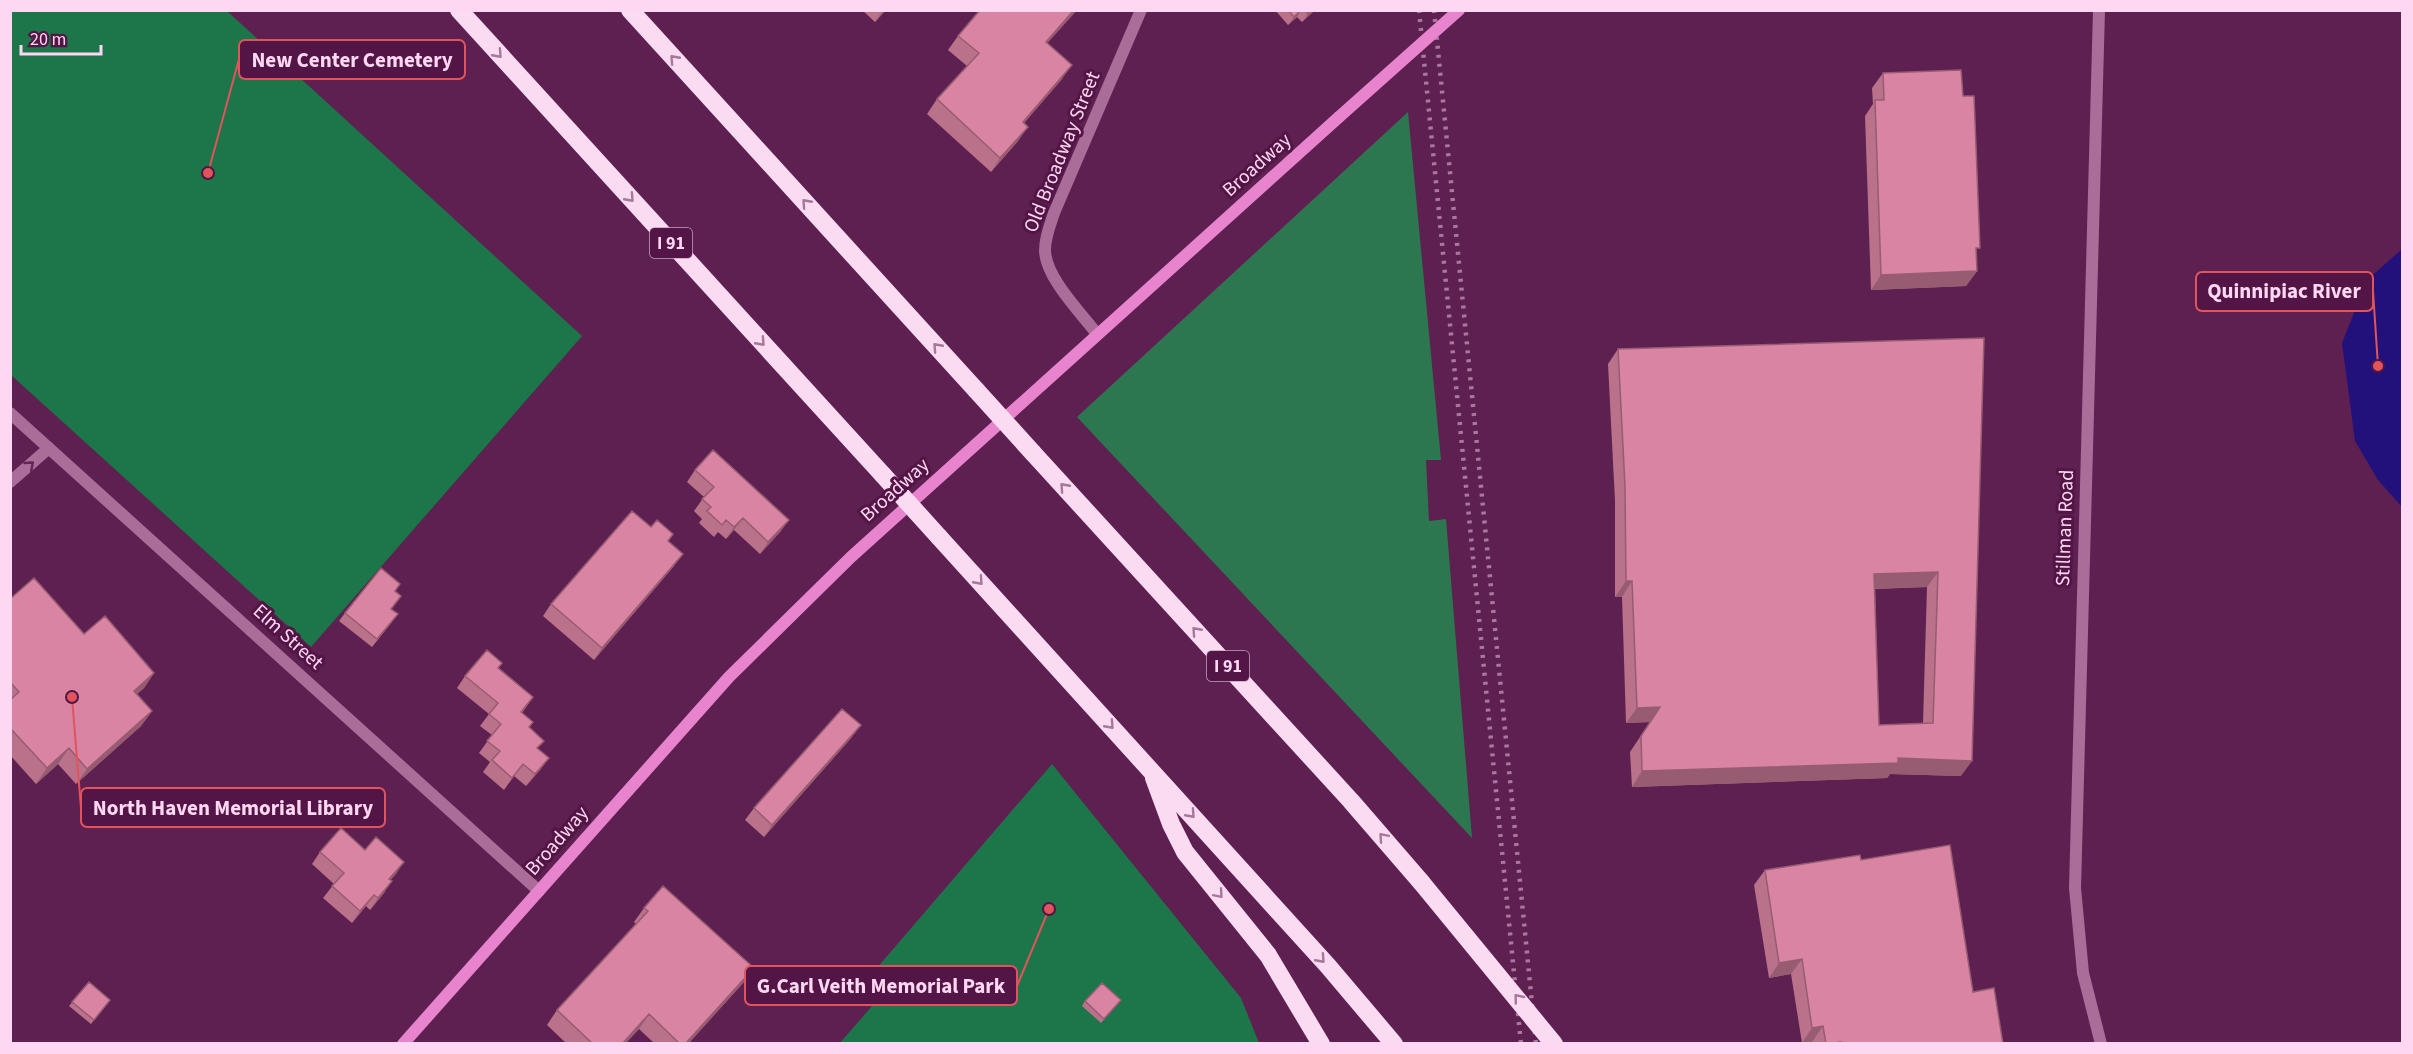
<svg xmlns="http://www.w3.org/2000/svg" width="2413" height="1054" font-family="'Source Sans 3',sans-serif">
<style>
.green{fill:#1d754a}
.forest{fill:#2d7750}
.water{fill:#22117a}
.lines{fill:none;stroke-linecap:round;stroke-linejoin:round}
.minor{stroke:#aa6c99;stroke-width:12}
.tertiary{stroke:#aa6c99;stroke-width:12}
.secondary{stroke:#e784cd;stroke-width:12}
.motorway{stroke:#fadbf1;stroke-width:18}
.rail{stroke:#aa789e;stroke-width:4.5;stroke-dasharray:3 6;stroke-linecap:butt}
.secondary-bridge{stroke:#e784cd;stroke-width:12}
.motorway-bridge{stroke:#fadbf1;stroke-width:18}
.wall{fill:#ba728b;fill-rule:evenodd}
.shaded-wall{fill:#975c71}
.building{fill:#d884a2;stroke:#975c71;stroke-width:1.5;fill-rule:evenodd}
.oneway{stroke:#a6789b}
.oneway2{stroke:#642656}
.labels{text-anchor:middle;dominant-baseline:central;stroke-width:6;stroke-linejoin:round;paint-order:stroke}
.shield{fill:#521545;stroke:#ca9ebf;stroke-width:1.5}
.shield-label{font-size:18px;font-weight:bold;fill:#fed8f3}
.street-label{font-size:20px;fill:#fed8f3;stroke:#521545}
.leader{fill:none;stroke:#e0545b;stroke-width:2}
.callout-dot{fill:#e0545b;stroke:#521545;stroke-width:2}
.callout{fill:#521545;stroke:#e0545b;stroke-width:2}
.callout-label{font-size:21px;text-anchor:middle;font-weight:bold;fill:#fed8f3}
</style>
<rect width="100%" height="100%" fill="#5e2050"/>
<!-- green -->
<path class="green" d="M11,10L227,11L582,336L311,647L11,375Z
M1052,764L1241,998L1259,1043L839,1044L872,1006L858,990Z"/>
<!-- forest -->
<path class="forest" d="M1408,112L1441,460H1426L1429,521L1446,519L1472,838L1077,417Z"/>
<!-- water -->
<path class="water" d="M2402,249V507L2378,480L2355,441L2342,343L2367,280Z"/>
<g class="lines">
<!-- minor -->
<path class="minor" d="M2099,10L2075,888L2083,973L2101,1044
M1097,334C1081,313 1045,277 1045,250C1045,237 1050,225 1054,213L1141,10
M10,482L49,448"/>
<!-- tertiary -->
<path class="tertiary" d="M10,413L539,891"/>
<!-- secondary -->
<path class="secondary" d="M403,1044L729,677L851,557L1339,117"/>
<!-- motorway -->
<path class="motorway" d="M459,10L883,475
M630,10L976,390
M1033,453L1351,801L1421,882
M939,537L1328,966L1394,1044
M1154,778L1171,824L1185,852L1268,955L1321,1044"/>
<!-- rail -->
<path class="rail" d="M1419,10L1521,1044
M1434,10L1536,1044"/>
<!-- secondary-bridge -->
<path class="secondary-bridge" d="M1339,117L1459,10"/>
<!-- motorway-bridge -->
<path class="motorway-bridge" d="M976,390L1033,453
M883,475L939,537
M1421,882L1554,1044"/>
</g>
<!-- wall -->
<path class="wall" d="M862,10H886L875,22Z
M1077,10L1047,43L1062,79L1024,123L1018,141L991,172L927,114L937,99L967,66L948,50L958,36Z
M1275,10H1315L1302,22L1297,17L1288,25Z
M1883,73L1963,96L1977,271L1966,286L1871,290L1865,116L1873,104L1872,88Z
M1984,338L1961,776L1890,774L1887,778L1632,787L1630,752L1650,722L1626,723L1622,597H1615V501L1608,364L1618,349ZM1927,587L1923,723L1879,725L1875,589Z
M695,470L789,520L780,532L760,554L734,530L726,539L718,532L714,537L699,523L702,519L694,511L704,497L687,482Z
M668,541L674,566L594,660L543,616L551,604Z
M400,584L395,592L392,609V622L372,647L339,621L345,613Z
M10,599L84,634L154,673L144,688L137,694L152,711L141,726L76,784L58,764L36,784L10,755Z
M499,668L533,697L522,713L533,722L529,728L538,749L549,758L540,770L526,786L514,776L504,790L483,772L490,762L479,753L492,735L480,726L489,714L457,688L465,676Z
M852,737L764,837L745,820L754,808Z
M365,850L404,862L390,880L384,893L370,910L366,906L352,923L323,898L334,884L312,864L320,852Z
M1765,870L1973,992L2003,1044H1812V1042L1802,1043L1791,974L1769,978L1754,885Z
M644,908L754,968L744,982L688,1044H655L639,1029L625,1044H567L547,1025L557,1010L636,924L634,922Z
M89,982L110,1000L91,1024L69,1006Z
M1121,1000L1101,1023L1082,1006L1085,1001Z"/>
<!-- shaded-wall -->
<path class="shaded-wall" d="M883,10H886L875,22Z
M1074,10H1077L1036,56L1046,42Z
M1301,10L1297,17L1288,25L1294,17Z
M1311,10H1315L1302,22Z
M1072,65L1062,79L1013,136L1023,122Z
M1028,127L1018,141L991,172L1000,158Z
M1977,271L1966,286L1871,290L1881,275Z
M743,518L734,530L726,539L734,527Z
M789,520L780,532L760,554L768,542Z
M683,554L674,566L594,660L602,648Z
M1938,572L1927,587L1864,589L1874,574Z
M1626,581H1632L1622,597H1615Z
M154,673L144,688L123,706L134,691Z
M1660,707L1650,722L1626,723L1637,708Z
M152,711L141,726L76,784L87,769Z
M861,725L852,737L764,837L772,825Z
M69,748L58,764L36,784L47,768Z
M549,758L540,770L526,786L535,774Z
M1898,758L1972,761L1961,776L1890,774L1887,778L1632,787L1642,771Z
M404,862L396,874L381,891L389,879Z
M392,881L384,893L370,910L378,898Z
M374,895L366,906L352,923L360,911Z
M1802,959L1791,974L1769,978L1779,963Z
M754,968L744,982L688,1044H685Z
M649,1014L639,1029L625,1044H622Z
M1823,1026L1812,1042L1802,1043L1812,1028Z"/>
<!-- building -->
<path class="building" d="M980,10H1074L1046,42L1072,65L1023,122L1028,127L1000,158L937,99L979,53L958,36Z
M1288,10H1301L1294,17Z
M1305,10H1311L1308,14Z
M1961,70L1963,96H1974L1980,248H1976L1977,271L1881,275L1875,100H1884L1883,73Z
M1984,338L1972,761L1898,758V763L1642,771L1641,736L1660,707L1637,708L1632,581H1626L1625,486L1618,349ZM1938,572L1933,723L1879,725L1874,574Z
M713,450L789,520L768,542L743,518L734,527L726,520L722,525L707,511L711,507L702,499L714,487L695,470Z
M632,511L651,527L657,520L673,534L668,541L683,554L602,648L551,604Z
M381,568L400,584L395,591L401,596L391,609L398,614L377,639L345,613Z
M34,578L84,634L105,616L154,673L134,691L152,711L87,769L69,748L47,768L10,728V700L19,692L10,682V599Z
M487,650L502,663L498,668L533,697L521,712L533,722L529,727L544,741L537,748L549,758L535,774L523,764L512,778L492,760L500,751L487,741L501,724L489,714L498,703L465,676Z
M842,709L861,725L772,825L754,808Z
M341,828L365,850L376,837L404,862L389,879L392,881L378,898L374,895L360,911L332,886L344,873L320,852Z
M1950,845L1973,992L1994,988L2003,1044H1842L1841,1042L1826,1044L1823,1026L1812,1028L1802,959L1779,963L1765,870L1860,855L1861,860Z
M663,886L754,968L685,1044H680L649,1014L622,1044H593L557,1010L648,911L644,908Z
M89,982L110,1000L94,1020L72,1002Z
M1102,983L1121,1000L1104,1019L1085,1001Z"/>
<!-- one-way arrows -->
<defs><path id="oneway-chevron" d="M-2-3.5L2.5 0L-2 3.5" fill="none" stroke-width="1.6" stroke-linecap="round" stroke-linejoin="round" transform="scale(1.5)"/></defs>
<g class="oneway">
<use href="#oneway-chevron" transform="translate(498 54) rotate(48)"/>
<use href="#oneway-chevron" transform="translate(674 59) rotate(-132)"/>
<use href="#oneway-chevron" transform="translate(630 198) rotate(48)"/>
<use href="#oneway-chevron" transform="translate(806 203) rotate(-132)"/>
<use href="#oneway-chevron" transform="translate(761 342) rotate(48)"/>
<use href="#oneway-chevron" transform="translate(937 347) rotate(-132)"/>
<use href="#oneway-chevron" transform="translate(1064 487) rotate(-132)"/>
<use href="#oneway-chevron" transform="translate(979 581) rotate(48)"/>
<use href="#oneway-chevron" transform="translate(1196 631) rotate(-132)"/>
<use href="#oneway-chevron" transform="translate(1110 725) rotate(48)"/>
<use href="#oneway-chevron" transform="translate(1191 814) rotate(48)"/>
<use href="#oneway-chevron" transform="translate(1383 837) rotate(-131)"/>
<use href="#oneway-chevron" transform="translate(1219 894) rotate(49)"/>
<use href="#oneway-chevron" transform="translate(1321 959) rotate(48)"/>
<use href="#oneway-chevron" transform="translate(1518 998) rotate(-129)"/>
</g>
<use class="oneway2" href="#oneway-chevron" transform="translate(30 465) rotate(-41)"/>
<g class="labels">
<!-- shield labels -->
<g class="shield">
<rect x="650" y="228" width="42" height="30" rx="4.5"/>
<rect x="1207" y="651" width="42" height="30" rx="4.5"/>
</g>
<g class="shield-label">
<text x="671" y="243">I 91</text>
<text x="1228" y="666">I 91</text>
</g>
<!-- street labels -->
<g class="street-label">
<text transform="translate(1062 152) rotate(-68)">Old Broadway Street</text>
<text transform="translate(1257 165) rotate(-42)">Broadway</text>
<text transform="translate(895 490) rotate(-42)">Broadway</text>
<text transform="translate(2065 528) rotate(-88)">Stillman Road</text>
<text transform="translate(288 637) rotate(42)">Elm Street</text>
<text transform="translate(557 841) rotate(-49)">Broadway</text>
</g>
</g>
<!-- callouts -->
<path class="leader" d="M208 173L239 59M2378 366L2373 291M72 697L81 808M1049 909L1017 986"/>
<g class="callout-dot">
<circle cx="208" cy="173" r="6"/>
<circle cx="2378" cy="366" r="6"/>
<circle cx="72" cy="697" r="6"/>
<circle cx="1049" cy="909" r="6"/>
</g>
<g class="callout">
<rect x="239" y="40" width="226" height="39" rx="6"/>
<rect x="2196" y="272" width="177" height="39" rx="6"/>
<rect x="81" y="788" width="304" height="39" rx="6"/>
<rect x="745" y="966" width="272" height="39" rx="6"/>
</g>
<g class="callout-label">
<text x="352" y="67">New Center Cemetery</text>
<text x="2284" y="298">Quinnipiac River</text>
<text x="233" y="815">North Haven Memorial Library</text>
<text x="881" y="993">G.Carl Veith Memorial Park</text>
</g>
<!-- border -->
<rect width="2413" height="1054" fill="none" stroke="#fed8f3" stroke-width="24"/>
<!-- scale -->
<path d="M21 45v9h80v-9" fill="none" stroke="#fed8f3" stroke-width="3"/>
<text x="30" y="45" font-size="18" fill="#fed8f3" stroke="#521545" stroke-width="4.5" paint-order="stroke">20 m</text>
</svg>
